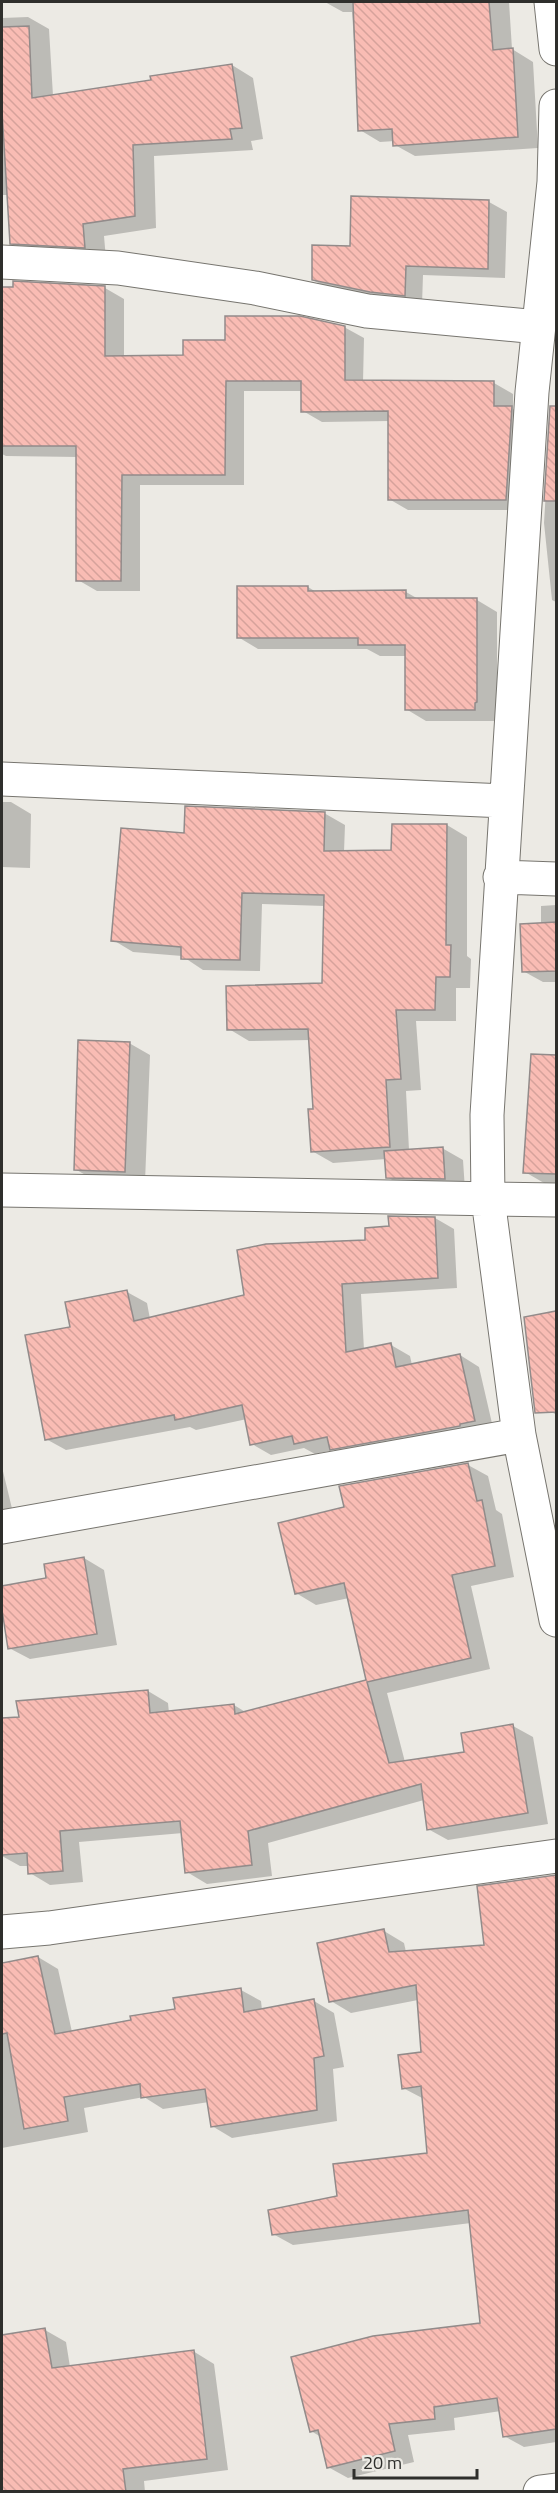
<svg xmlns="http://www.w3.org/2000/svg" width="558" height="2493" font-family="'Titillium Web',sans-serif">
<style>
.shadow{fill:#0003}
.building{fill:url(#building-back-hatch);stroke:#928b8a;stroke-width:1.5}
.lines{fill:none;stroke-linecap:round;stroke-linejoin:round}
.minor-casing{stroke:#77756f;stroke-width:35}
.minor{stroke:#fff;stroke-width:33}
</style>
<defs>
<pattern id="building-back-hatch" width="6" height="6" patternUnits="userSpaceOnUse" patternTransform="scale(1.5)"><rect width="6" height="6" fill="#f9bcb4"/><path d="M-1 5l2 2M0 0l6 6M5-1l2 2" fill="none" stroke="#d6a29b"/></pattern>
</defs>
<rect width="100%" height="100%" fill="#eceae4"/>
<!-- shadow -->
<path class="shadow" d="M325,2H509L512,49L533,62L538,148L415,156L395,145V141L380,142L360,130L352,12H343Z
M28,17L49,29L53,96L153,81L232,65L253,78L263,139L251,141L253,150L154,156L156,228L104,236L106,259L33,255L12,243L8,195H2V18Z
M489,202L507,212L505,278L423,275L422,305L331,290L313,280L352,248Z
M2,288H105L124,299V357H184L226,341L344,327L364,338L363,382L494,383L513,394V409L531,419L525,510H408L389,499L390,421L322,422L303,411V391H244V485H140V591H97L78,580V457L6,456L2,454Z
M551,408H556V602L552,600L544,523Z
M308,587L316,592H406L420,600H477L497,612V713L495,714V721H426L406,709L407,656H380L367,649H258L238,637Z
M2,802H11L31,814L30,868L2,867Z
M324,813L345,825L344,852L393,851L447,825L467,837V956L471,959L470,988H456V1021H416L421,1090L406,1091L409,1150L442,1148L463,1160L465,1190L408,1189L387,1177L386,1159L333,1163L312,1151L314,1110L311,1040L249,1041L229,1029L323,984L325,906L262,904L260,971L203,970L182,956L133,952L113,940L185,835Z
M556,905V982H543L523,971L541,924V906Z
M129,1043L150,1055L145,1182L96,1181L75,1169Z
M530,1080L556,1082V1184L544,1183L525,1172Z
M435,1218L454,1229L457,1288L361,1294L364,1350L391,1345L410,1356L412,1365L460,1355L479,1367L494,1432L351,1460L334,1450L315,1454L304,1448L271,1455L252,1444L247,1419L196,1430L190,1427L66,1450L46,1439L72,1328L127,1292L147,1303L150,1319L246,1296L367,1241L390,1227Z
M556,1312V1414H555L535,1403L525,1318Z
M468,1465L488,1476L496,1510L502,1514L514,1577L471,1586L490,1669L387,1693L405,1762L466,1754L513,1726L533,1737L548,1824L448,1840L428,1829L424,1800L268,1843L272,1876L207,1884L187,1872L183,1833L79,1842L83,1882L50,1885L30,1873L29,1866H20L2,1856V1720L21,1718L148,1691L168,1703L169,1713L234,1705L247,1713L368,1681L349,1598L316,1605L296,1593L346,1508Z
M2,1467L15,1521L2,1530Z
M84,1558L104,1570L117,1645L30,1659L9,1648L2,1587L48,1580Z
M556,1875V2442L524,2447L504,2436L501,2411L454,2418L455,2430L408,2435L414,2462L348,2478L328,2467L321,2437L311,2431L482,2324L471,2223L293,2245L273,2234L339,2197L429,2154L424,2099L403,2088L423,2054L418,2000L351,2013L331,2001L384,1931L404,1943L406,1952L486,1946L479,1887Z
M38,1957L58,1969L72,2032L177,2011L241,1990L261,2001L262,2010L314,2001L334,2013L344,2067L333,2069L337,2121L232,2138L212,2126L209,2102L163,2109L144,2097L84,2108L88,2132L2,2148V1982L9,1980Z
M45,2330L66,2342L70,2367L193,2351L214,2364L228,2470L144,2481L145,2492H2V2337Z"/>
<!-- building -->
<path class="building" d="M353,2H489L493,50L513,48L518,137L393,146L392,129L358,131Z
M29,26L32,98L151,80L150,76L232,64L242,128L230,129L232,139L133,145L135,216L83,224L85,248L10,244L2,111V27Z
M351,196L489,200L488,269L406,266L405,296L370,292L312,280V245L350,246Z
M13,281L105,286V356L183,355V340H225V316H300L345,326V380L494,381V406H512L506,500H388V411L301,412V381H226L225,475H122L121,581H76V446H2V287H13Z
M550,406H556V501H544Z
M237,586H308V591L406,590V598H477V702L475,703V710H405V645H358V638H237Z
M185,806L325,812L324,851L391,850L392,824H447L446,945H451L450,977H436L435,1010H396L401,1079L386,1080L390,1147L311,1152L308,1109H313L308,1029L227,1030L226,986L322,983L324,895L242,893L240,960L181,959V947L111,941L121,828L184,833Z
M556,922V971L522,972L520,924Z
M78,1040L130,1042L125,1172L74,1170Z
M531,1054L556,1055V1174L523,1173Z
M443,1147L445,1179L386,1178L384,1151Z
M388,1216L435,1217L438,1278L342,1284L346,1352L391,1343L396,1367L460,1354L475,1421L460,1424V1426L330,1450L327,1437L294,1444L292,1436L250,1445L242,1405L175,1420L174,1415L45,1440L25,1335L70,1327L65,1302L127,1290L134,1321L244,1295L237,1250L266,1244L365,1240V1228L389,1226Z
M556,1311V1412L535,1413L524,1317Z
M468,1463L477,1501L482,1500L495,1566L452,1575L471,1658L367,1682L389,1763L464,1752L461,1733L513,1724L528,1813L427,1830L421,1784L248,1831L252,1865L185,1873L180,1821L60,1831L63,1871L28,1874L27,1853L2,1855V1718L19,1717L16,1701L148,1690L150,1713L234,1704L235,1714L366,1680L344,1583L295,1594L278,1523L344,1507L339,1486Z
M84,1557L97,1634L8,1649L2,1610V1586L46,1578L44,1564Z
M556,1875V2429L503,2437L497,2398L434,2407L435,2419L389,2424L395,2451L327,2468L318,2430L310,2432L291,2357L373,2336L480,2323L468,2210L272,2235L268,2210L337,2196L333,2164L427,2153L421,2086L402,2089L398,2055L421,2052L416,1985L329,2002L317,1943L384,1929L389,1952L484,1945L477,1886Z
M38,1956L55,2034L131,2020L130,2016L175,2009L173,1998L241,1988L244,2012L314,1999L324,2056L314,2058L317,2110L211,2127L205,2089L141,2098L140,2084L64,2097L68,2121L24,2129L7,2033L2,2034V1963Z
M45,2328L52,2368L194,2350L207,2459L123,2469L126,2492H2V2335Z"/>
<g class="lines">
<defs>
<path id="minor" d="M551,2L556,49
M556,106L554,182L532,392L487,1115L488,1199L519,1435L556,1620
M2,262L118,268L255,288L367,311L538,327
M2,779L505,801
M500,877L556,879
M2,1190L556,1200
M2,1527L519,1435
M2,1932L49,1928L556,1856
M540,2492L556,2490"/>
</defs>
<!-- minor casing -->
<use href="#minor" class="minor-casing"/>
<!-- minor -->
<use href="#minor" class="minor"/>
</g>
<!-- border -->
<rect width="558" height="2493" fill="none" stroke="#2f2f2c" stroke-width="6"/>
<!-- scale -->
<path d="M354 2469v9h123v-9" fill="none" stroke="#2f2f2c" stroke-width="3"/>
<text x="363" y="2469" font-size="18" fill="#2f2f2c" stroke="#eceae4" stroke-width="4.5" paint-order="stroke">20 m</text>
</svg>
